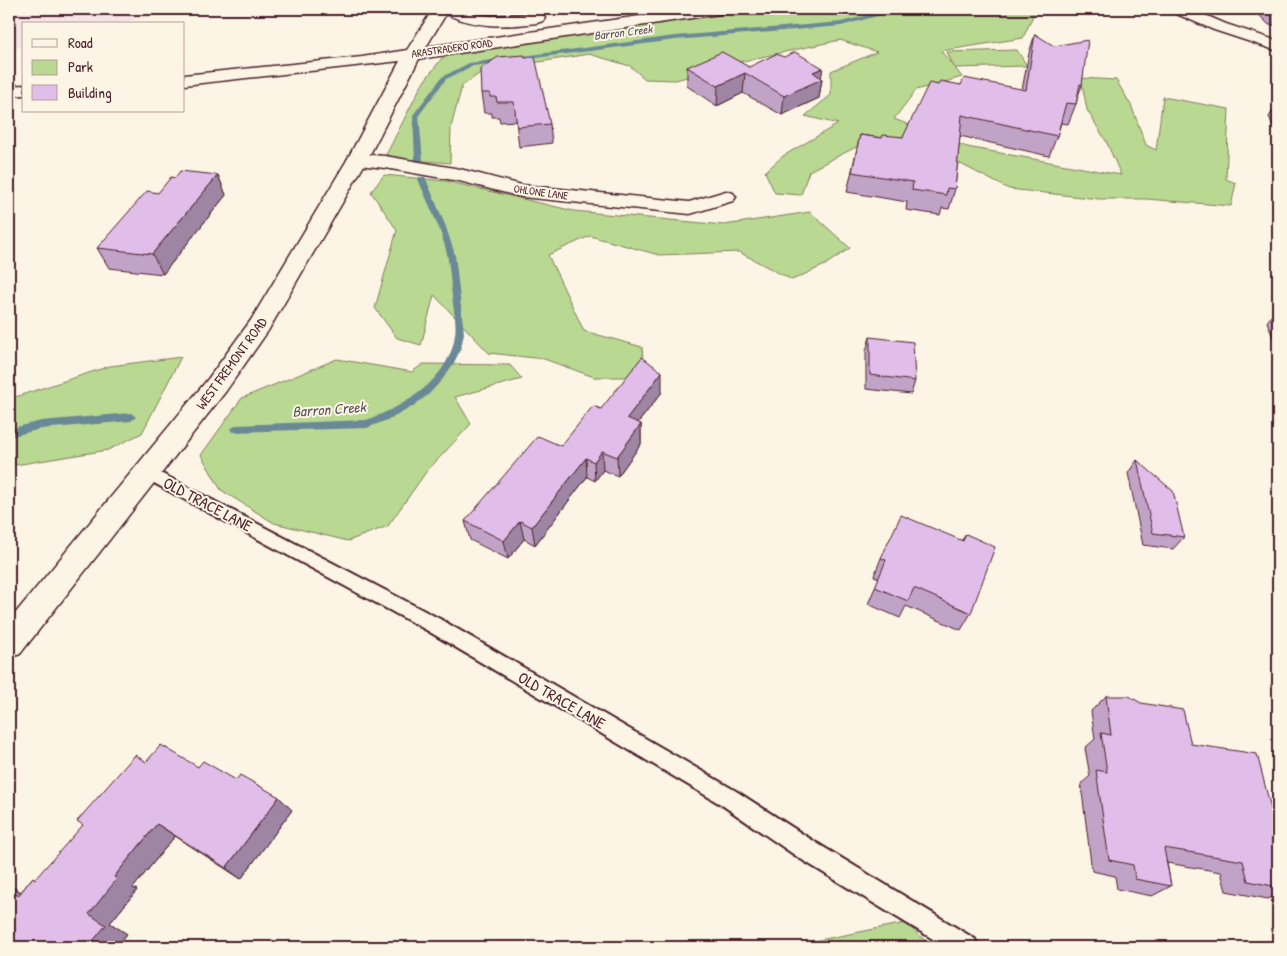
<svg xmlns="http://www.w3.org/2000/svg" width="1287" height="956" font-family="'Patrick Hand',sans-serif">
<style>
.built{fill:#f4e4e6}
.green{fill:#b9d891;stroke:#827c5e}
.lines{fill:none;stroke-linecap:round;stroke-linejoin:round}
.stream{fill:#6a8996;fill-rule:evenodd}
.lane-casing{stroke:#4a1f2b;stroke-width:4}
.street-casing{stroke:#4a1f2b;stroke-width:3}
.secondary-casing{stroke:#4a1f2b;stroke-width:3}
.lane{fill:#fcf5e5;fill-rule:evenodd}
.street{fill:#fcf5e5;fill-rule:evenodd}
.secondary{fill:#fcf5e5;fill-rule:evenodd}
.wall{fill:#c2a3c8;stroke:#4a1f2b}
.shaded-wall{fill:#9e85a3;stroke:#4a1f2b}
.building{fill:#e1bee9;stroke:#4a1f2b}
.labels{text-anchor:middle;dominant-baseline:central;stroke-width:4;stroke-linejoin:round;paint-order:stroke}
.far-street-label{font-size:11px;fill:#4a1f2b;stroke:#fcf5e5}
.far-water-label{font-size:12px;font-style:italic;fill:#5a5460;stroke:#fcf5e5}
.street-label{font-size:14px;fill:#4a1f2b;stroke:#fcf5e5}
.water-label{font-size:15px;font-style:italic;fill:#5a5460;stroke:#fcf5e5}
.near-street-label{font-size:16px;fill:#4a1f2b;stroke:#fcf5e5}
</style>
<rect width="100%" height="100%" fill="#fcf5e5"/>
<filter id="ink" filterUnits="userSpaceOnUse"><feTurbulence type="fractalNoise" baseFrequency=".02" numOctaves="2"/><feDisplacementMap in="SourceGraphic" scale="10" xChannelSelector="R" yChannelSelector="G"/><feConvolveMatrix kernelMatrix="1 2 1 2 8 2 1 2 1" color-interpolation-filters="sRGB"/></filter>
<g filter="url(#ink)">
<!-- built -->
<path class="built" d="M9,9H181L118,24H24V46L9,49Z"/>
<!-- green -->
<path class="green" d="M756,9H1036L1023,38L941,51L954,67L947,52L1017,50L1027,66L955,68L962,77L916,90L894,119L967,147L1121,175L1106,141L1087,110L1081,78L1116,80L1131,105L1146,145L1156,150L1163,97L1229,109L1226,179L1236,183L1231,206L1146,199H1099L1009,189L951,159L862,144L809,171L801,195L775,193L765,172L783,156L838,124L805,116L831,95V71L877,52L840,40L743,61L676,80L645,79L630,66L589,54L483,71L462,86L451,127L450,163L400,159L386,155L422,84L442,58L499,42L682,16Z
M384,175L446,181L574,211L724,225L810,212L850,248L825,265L792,280L739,252L659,255L590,236L548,255L584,331L642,347L645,377H594L544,359L489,353L434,295L421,345L397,338L375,308L397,230L371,192Z
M181,357L142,433L108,450L9,466V399L110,366Z
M337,359L412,372L423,364L510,365L522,379L455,397L471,424L426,472L388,526L348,541L274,523L221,490L201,455L242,398Z
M905,923L933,947H799V944Z"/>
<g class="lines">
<!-- stream -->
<path class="stream" d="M893,9H902L841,26L675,40L473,66L446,79L419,115L423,161L419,163L415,161L413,115L442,77L469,63L675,36L841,22Z
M419,177H425L426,179L446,227L455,255L464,333L461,348L454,363L442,380L429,394L412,407L392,418L367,428L233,432L231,429L236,425L366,420C404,407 451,379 455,334C457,322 453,308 452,296C450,282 450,268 447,254C441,228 428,204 418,179Z
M131,413L136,417L131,421L41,429L9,437V429L41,421Z"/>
<defs>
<path id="lane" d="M147,466L440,619L736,791L815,842L975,939L978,947H946L799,858L722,805L428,631L141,476L139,472L141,468Z"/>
<path id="street" d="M1170,9H1191L1226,24L1278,41V51L1214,30L1172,12Z
M357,154L385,156L460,169L522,185L689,202L726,191L733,193L736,197L733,201L690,214L522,197L459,181L385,168L350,164L347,160L350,156Z"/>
<path id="secondary" d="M433,9H461L474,14L492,16L537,13L543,15L545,18L543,21L537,23C506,27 475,28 446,14L426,47L688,9H727L725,12L719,14L419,59L367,160L268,331L226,391L20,654L9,658V621L208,379L251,320L347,160L400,61L184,85V75L362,57L407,50Z
M24,85V95L9,96V86Z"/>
</defs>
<!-- lane casing -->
<use href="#lane" class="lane-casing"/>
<!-- street casing -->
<use href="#street" class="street-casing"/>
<!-- secondary casing -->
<use href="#secondary" class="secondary-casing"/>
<!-- lane -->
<use href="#lane" class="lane"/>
<!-- street -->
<use href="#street" class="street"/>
<!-- secondary -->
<use href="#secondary" class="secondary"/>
</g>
<!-- wall -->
<path class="wall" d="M1253,9H1278V25H1269Z
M1035,34L1082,85L1078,96L1076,104L1068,124L1061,123L1057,136L1049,156L960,136L955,189L949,209L942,208L940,215L906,210L907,202L847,192L860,135L882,138L903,137L938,85H961L1022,90L1029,53Z
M498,57L550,124L552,143L519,147L516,121L500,122L499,117H492V113H484L481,93Z
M687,67H749L822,79L819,98L782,115L743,93L717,106L687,86Z
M1278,102V136L1269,117Z
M218,175L226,195L163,274L109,268L97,248L175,178Z
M1278,306V350L1267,322Z
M870,337L915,381L911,394L866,389V351Z
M662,392L638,423L641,424V444L618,476L603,470L595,481L587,477L535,545L524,539L508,559L470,540L465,521L561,446L601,409Z
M1137,460L1184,537L1173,549L1143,545L1128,473Z
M966,534L971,613L961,630L906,606L900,618L868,604L879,578L874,576L881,558L962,540Z
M1106,696L1191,744L1278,836V895L1268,899L1226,891L1221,872L1167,863L1171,886L1152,896L1117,889L1115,876L1092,871L1081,784L1090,776L1085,748L1095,739L1091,711Z
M146,762L198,767L236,780L279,797L292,810L241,879L175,836L133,888L137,890L110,923L127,934L116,947H9V884L21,892L33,877L36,879Z"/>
<!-- shaded-wall -->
<path class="shaded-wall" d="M823,68L821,79H822L819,98L782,115L784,96L813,72Z
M745,73L743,93L717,106L718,86Z
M218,175L226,195L163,274L152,254Z
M662,372V392L627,437V418Z
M641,424V444L618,476L617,457Z
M602,451L603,470L595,481L594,462Z
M586,458L587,477L535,545L532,527Z
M520,521L524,539L508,559L504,541Z
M279,797L292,810L241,879L226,868Z
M157,824L175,836L133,888L137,890L110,923L127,934L116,947H88L89,914L114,877Z
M9,884L41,906L18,896L9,889Z"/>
<!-- building -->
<path class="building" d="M1273,9H1278V12H1276Z
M1035,34L1054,46L1088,40L1082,85L1080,84L1076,104L1066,103L1057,136L962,115L955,189L947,188L946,195L912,190L913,182L852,172L860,135L882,138L883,135L903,137L929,83L938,85L940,81L961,85L964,78L1026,90Z
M722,52L749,67L776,54L784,57L795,52L823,68L813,72L822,79L784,96L745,73L718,86L687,67Z
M524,55L525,58L535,57L550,124L517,127L514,102H497L496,97H490V93H481L480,69L498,57Z
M180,171L218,175L152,254L97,248L147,191L158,193L171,177L175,178Z
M870,337L913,342L915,381L870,375Z
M642,357L662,372L627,418L641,424L617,457L602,451L594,462L586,458L532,527L520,521L504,541L465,521L538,436L561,446L593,406L601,409Z
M1137,460L1173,491L1184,537L1153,533Z
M901,515L963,541L966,534L995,547L971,613L914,588L908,601L875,587L886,560L881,558Z
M1106,696H1129L1141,703L1183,710L1191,744L1257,754L1278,836V887L1248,881L1243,861L1164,848L1171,886L1135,879L1133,865L1109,860L1096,770L1107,772L1101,733L1111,735Z
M161,745L198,767L203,761L236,780L240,775L279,797L226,868L157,824L114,877L117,879L89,914L106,925L88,947H9V889L18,896L33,877L35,879L83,825L77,821L135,755L146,762Z"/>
</g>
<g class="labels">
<!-- far-street labels -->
<g class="far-street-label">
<text transform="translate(452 48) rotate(-8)">ARASTRADERO ROAD</text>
<text transform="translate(541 192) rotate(8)">OHLONE LANE</text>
</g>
<!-- far-water labels -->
<g class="far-water-label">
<text transform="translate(623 32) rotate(-7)">Barron Creek</text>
</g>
<!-- street labels -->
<g class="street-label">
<text transform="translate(231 363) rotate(-54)">WEST FREMONT ROAD</text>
</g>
<!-- water labels -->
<g class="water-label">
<text transform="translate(329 409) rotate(-4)">Barron Creek</text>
</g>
<!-- near-street labels -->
<g class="near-street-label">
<text transform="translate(208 504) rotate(28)">OLD TRACE LANE</text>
<text transform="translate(562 700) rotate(30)">OLD TRACE LANE</text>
</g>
</g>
<!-- margin -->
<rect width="1287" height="956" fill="none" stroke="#fcf5e5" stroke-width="30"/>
<rect x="15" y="15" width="1257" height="926" fill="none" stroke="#4a1f2b" stroke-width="2" filter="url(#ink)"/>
<!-- legend -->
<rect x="22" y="22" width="162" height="90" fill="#fcf5e5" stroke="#b59f9b"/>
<rect x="32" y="39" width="25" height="8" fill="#fcf5e5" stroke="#b59f9b"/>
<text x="68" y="48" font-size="15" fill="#4a1f2b">Road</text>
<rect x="32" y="60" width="25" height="15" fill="#b9d891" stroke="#b59f9b"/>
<text x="68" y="72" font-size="15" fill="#4a1f2b">Park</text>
<rect x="32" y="85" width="25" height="15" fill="#e1bee9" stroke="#b59f9b"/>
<text x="68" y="98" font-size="15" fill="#4a1f2b">Building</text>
</svg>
